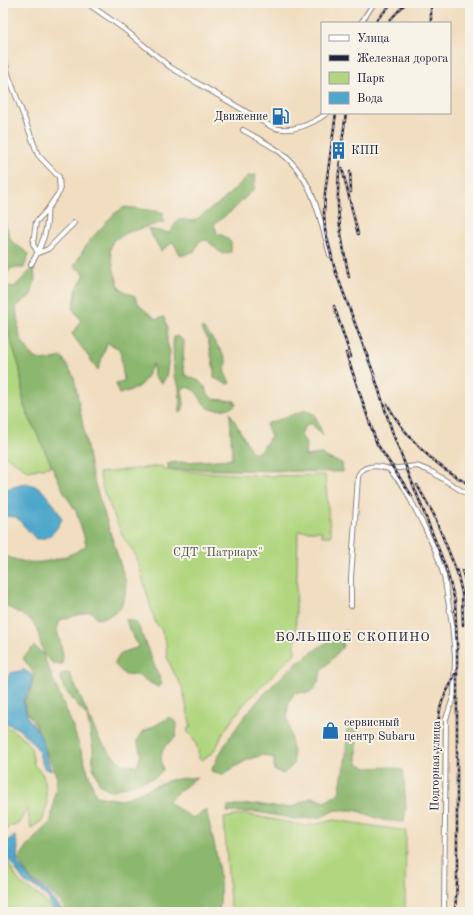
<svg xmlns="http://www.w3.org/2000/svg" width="473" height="915" font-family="'Old Standard TT',serif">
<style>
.green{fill:#b1d67f;stroke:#6a7c5d}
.forest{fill:#8cb76e;stroke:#576c54}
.water{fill:#4fa8cc;stroke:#386584}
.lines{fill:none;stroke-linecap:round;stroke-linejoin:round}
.minor-casing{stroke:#8a807d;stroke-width:6}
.minor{stroke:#fff;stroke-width:4}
.rail-casing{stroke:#22223b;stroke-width:2.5}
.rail{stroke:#f7f3e8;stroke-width:1;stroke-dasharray:3;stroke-linecap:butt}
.labels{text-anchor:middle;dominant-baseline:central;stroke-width:4;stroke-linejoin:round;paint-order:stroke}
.poi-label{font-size:12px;fill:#22223b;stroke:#f7f3e8;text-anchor:start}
.park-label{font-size:12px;fill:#4d584f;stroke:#f7f3e8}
.street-label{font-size:12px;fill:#22223b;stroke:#f7f3e8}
.neighbourhood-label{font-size:13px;letter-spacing:1px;fill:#22223b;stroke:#f7f3e8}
</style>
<rect width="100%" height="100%" fill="#f7f3e8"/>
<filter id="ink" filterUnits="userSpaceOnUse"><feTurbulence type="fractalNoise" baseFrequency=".025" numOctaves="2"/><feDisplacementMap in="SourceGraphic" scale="8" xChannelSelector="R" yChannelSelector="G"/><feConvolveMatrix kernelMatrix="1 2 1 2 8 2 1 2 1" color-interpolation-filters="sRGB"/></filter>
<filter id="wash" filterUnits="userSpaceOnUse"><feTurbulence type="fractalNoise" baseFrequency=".012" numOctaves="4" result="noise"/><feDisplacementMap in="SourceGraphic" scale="16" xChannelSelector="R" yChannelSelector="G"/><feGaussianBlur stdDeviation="0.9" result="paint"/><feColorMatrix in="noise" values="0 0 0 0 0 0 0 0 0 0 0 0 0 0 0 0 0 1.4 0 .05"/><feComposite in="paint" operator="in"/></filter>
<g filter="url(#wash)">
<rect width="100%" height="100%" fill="#f1ddbf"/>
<!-- green -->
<path class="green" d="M3,317L20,369L24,406L52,466L28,471L3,454Z
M162,466L164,470L268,476L325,475L330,530H331V536H322V531H298L295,653L244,704L223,733L217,746L212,753L202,760L199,759C199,753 197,745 194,740C191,735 189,736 187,729L191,727L182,687L172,669L167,657L166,644L161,629L156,624L153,615L136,556L122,535L104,492L99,473Z
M3,724L22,737L31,748L34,765L42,773L45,781L47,803L43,820L31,828L27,808L19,823L9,826L3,837Z
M245,814L306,826L335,820L406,831L405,912H233L230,903L224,818Z
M3,849C6,860 14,876 22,884C32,893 48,898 51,912H3Z"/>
<!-- forest -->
<path class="forest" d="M256,175L254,189L233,210L214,224L217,234L224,236L231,242V252L222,254L207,240L199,241L195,251L181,256L173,242L161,251L148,229L170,233L178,219L194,221L222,201L248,176Z
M125,207L163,212L164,222L129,232L113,240L110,250L114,271L120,289L134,296L141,307L156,319L164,317L167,326V342L170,352L166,377L162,383L154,377L153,364C142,385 143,387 119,394L116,383L124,381L120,349L107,343L98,370L72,334L81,320L73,309L77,288L85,274L74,266L89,241L114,214Z
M3,221H5L11,241L29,254L24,268H11L3,280Z
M34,267L35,280L31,295L16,307L20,338L33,357L43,361L62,357L74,377L92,475L126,582L125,595L120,609L109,616L98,619L91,611L60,620L57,630L63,654L62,664H54L44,655L37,629L31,620L3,604V555C9,557 15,560 21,561C41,566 70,557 86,546L84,536L76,511L65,494L24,406L20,369L3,317V281L7,286L14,287Z
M201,328H203C212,338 222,350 227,363C222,373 226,374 230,383L228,384L214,378V369L208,340Z
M177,336L184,341L183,364L185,375L199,381L205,387L208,394L213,399L235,401L236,404C233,408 229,408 225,409C195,414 207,390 185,387L182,390L184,404L182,412L180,413L179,386L174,376L173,343L174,337Z
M306,410L315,415L323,436L311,423L304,427L301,435L306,444L305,456L321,454L330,459L342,463L343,472L168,469V463L232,459L230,413L250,449L255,454L262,449L271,436L266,424Z
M126,619L137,623L162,684L158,687L147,681L135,674L125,675L114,664L121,653L139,647L129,629Z
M346,630L342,648L321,671L319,681L313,690L308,693L296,692C282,705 289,723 291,739C293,748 293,756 294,764L283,774L274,770V758L263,755L249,759L223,774L211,771C230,730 261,693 296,664C312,651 329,641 346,630Z
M34,646L42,653L72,724L96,796L122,800L170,780L197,777L167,801L192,818L206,810C214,843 224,878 219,912H66L61,903L46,888L32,881L18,860L28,845L51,821L57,778L36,726L27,712L24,701L30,693L34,674L23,658Z
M69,672L99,739L111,754L122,764L137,766L141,754L137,741L143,732L170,717L177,723L176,737C162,747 159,752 163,770L156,777L111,791L100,785L93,767V748L87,716L64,689L60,675Z
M348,721L357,728V763L367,768L390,767L403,770L406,807L404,822L383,820L355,810H335L322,817L295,819L258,812H227L228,806L257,804L275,807H292L312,797L325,802L339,793L346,756L347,726Z"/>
<!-- water -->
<path class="water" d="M27,483L40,488L55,506L62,519C57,530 49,540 36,539L16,517L3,516V490Z
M24,670L32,675L31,688L23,701L28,718L40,734L51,771L44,768L37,748L20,730L3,721V688L10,673Z
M15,836L18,847L17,862L32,882L47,891L64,912H54L48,898L37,888L25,883L7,857L4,842Z"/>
</g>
<g filter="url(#ink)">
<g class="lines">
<defs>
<path id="minor" d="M87,3L124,29L170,67L272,127C290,134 313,124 327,113
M361,23L374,3
M3,57L6,65L8,74L38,155L59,177L60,191L47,210L36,222L33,244L38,253L48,249L74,223
M3,82L8,74
M243,130C255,137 269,144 280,152C314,178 319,216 330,255
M31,264C41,249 49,228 47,210
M389,469L404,487L425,528L436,552L444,576L452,624L455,656L454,695L446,719L444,912
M351,606V578L358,477C361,464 379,465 389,469L417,466L432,472L470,496"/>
</defs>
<!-- minor casing -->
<use href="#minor" class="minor-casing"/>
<!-- minor -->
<use href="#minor" class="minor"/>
<defs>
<path id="rail" d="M431,3V23
M374,23L392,3
M387,23L406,3
M336,113L325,193L324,213L325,231L335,270L375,377
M346,113C342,143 337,174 338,205C339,229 344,253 349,277
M342,168L358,234
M350,171L351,192
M334,306L351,357
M346,353L377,444L412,496
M373,372L393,434L446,568L455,601L457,643V883L455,912
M387,404C406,438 435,466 470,485
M417,485L434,515L457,572L462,593L463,625
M462,571L470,592
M438,759C439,741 436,720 442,702C445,692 452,684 455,674"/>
</defs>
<!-- rail casing -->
<use href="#rail" class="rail-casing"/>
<!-- rail -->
<use href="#rail" class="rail"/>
</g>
</g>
<!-- icons -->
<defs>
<symbol id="fuel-bare" viewBox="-9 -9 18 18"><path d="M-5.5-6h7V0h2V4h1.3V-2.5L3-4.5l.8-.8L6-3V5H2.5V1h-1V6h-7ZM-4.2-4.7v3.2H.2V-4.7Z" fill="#1f6fb2" stroke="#f7f3e8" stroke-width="2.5" paint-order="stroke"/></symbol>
<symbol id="building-bare" viewBox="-9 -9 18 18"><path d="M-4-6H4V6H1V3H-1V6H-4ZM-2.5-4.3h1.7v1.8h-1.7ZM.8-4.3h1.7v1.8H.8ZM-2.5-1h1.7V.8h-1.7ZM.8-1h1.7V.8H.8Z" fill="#1f6fb2" stroke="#f7f3e8" stroke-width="2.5" paint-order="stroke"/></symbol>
<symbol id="shop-bare" viewBox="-9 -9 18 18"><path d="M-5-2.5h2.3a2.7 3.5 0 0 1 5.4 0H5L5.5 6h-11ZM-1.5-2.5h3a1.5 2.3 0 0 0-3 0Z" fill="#1f6fb2" stroke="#f7f3e8" stroke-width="2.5" paint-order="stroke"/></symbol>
</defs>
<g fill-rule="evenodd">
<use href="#fuel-bare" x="268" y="104" width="25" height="25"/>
<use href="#building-bare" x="326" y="138" width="25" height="25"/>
<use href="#shop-bare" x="318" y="718" width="25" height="25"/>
</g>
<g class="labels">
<!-- poi labels -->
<g class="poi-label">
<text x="268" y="117" text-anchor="end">Движение</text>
<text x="351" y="151">КПП</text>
<text x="344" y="723">сервисный<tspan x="344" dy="14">центр Subaru</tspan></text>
</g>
<!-- park labels -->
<g class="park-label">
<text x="218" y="553">СДТ "Патриарх"</text>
</g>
<!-- street labels -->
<g class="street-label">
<text transform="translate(436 766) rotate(-89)">Подгорная улица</text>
</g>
<!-- neighbourhood labels -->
<g class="neighbourhood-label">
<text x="353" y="637">БОЛЬШОЕ СКОПИНО</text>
</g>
</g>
<!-- margin -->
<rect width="473" height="915" fill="none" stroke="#f7f3e8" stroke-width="16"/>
<!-- legend -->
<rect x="321" y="22" width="130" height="92" fill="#f7f3e8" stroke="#a29fa3"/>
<rect x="329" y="35" width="20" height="6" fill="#ffffff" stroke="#a29fa3"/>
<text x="357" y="42" font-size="12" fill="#22223b">Улица</text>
<rect x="329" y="55" width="20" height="6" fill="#22223b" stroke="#a29fa3"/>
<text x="357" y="62" font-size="12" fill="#22223b">Железная дорога</text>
<rect x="329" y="72" width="20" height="12" fill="#b1d67f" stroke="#a29fa3"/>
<text x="357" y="82" font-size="12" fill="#22223b">Парк</text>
<rect x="329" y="92" width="20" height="12" fill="#4fa8cc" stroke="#a29fa3"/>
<text x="357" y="102" font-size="12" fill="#22223b">Вода</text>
</svg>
